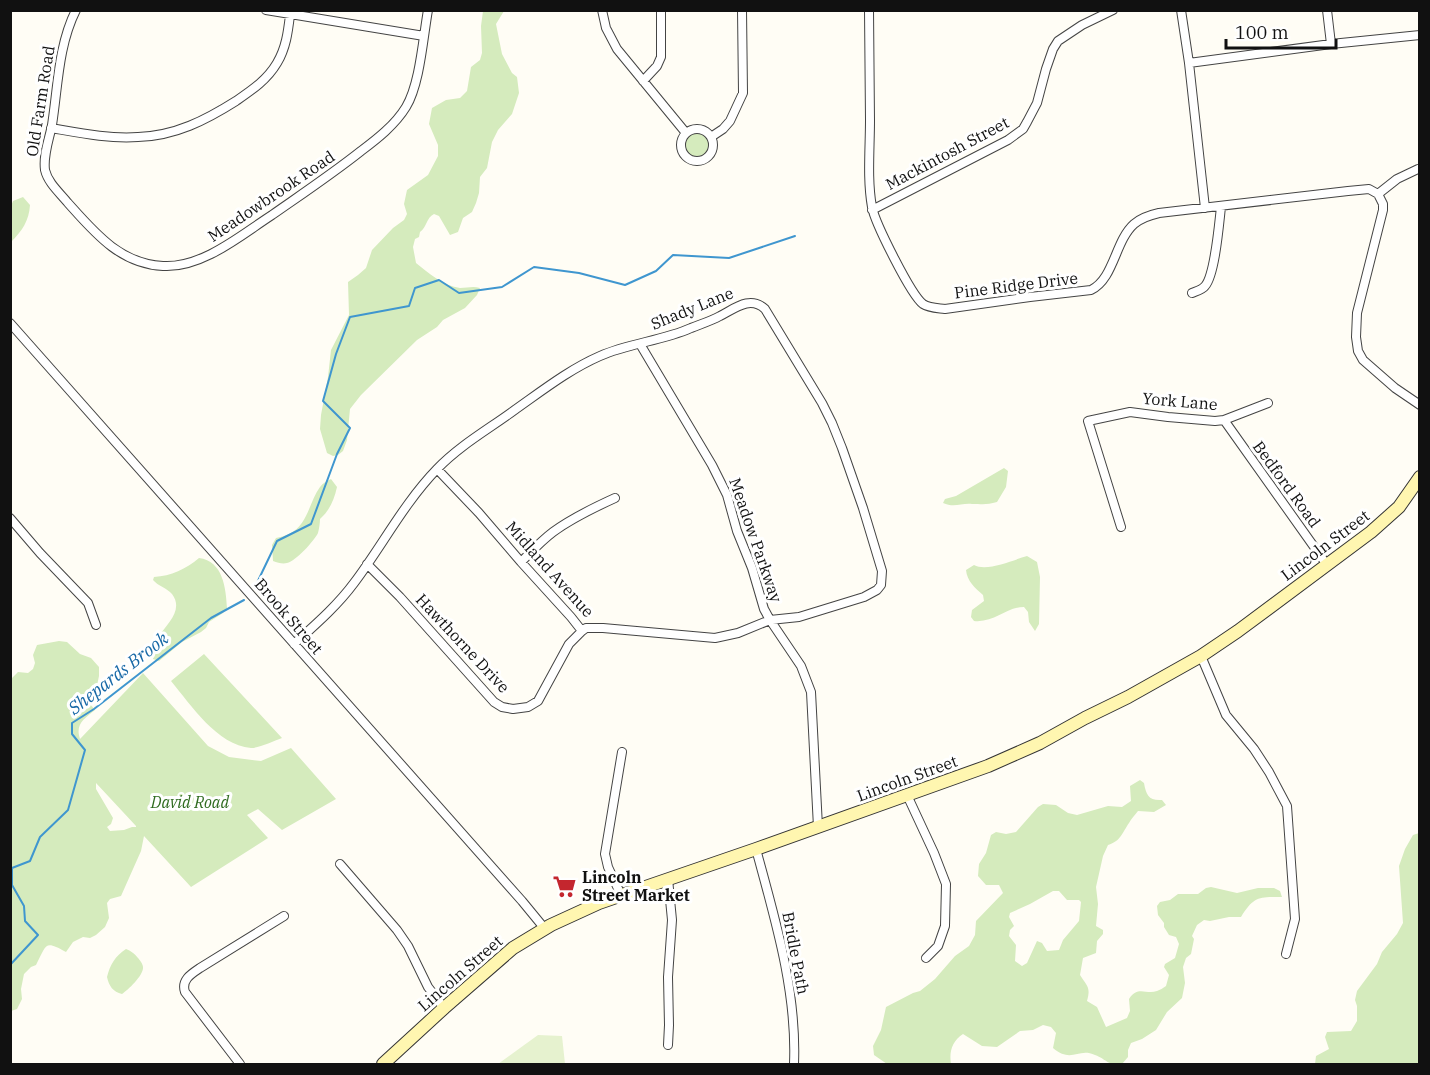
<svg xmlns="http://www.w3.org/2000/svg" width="1430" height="1075" font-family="'IBM Plex Serif',serif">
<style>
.green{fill:#d5ebbd;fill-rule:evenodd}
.pitch{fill:#e6f2cf}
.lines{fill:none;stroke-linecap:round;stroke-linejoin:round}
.stream{stroke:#3f96cf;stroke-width:2}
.street-casing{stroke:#444;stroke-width:10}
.secondary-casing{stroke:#333;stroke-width:14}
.street{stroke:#fff;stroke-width:8}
.secondary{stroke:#fff6b0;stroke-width:12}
.labels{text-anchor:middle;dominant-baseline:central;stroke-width:6;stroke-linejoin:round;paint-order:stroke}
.street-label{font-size:16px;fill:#111;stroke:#fff}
.park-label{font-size:16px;font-style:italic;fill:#2f6b1f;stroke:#fff}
.poi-label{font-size:16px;font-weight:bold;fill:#111;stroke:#fff;text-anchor:start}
.water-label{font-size:18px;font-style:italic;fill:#1768a6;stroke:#fff}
</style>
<rect width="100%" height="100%" fill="#fffdf5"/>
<!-- green -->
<path class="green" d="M483,11H504L496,24L502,54L512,73L517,77L519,93L512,114L498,130L492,142L487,168L480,177L479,193L476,203L472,212L463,218L458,232L450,235L439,216L434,214C426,218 427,227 420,232L419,237L415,239L413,247L416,263C428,273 444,286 460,288C467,288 473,286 480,288L477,295L465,308L443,320L437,327L417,340L361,395L350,409L347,440L343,451L338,455L333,456L327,453L320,429L321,415L328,377L331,350L349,315L348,282L358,275L366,268L372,250L393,228L404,220L407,214L404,204L407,190L428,175L438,156V145L429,124L432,108L446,100L460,98L467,91L471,67L480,60L482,53L481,26Z
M685 145a12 12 0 1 1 24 0a12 12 0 1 1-24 0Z
M23,197L30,205C29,221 22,231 11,242V206L13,201Z
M1004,468L1008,471L1006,487L997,502C987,505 983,504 972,504C961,503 954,508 943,503L945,499L956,496Z
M331,479L337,487C334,500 330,510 320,519C320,523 319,529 318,533C314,541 296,561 287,563C283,564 278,563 273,561L272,545L276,538C280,537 285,536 289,534C308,525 309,502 320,487C323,483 327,481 331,479Z
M1027,556L1037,562L1040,577L1039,624L1035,631L1029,622L1028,612L1024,607C1006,607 995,623 974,621L971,617L972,610L984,601L983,595C975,588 967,581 966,570L974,565C987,572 1013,560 1027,556Z
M199,558C223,561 226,588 227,608L223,613L209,622L206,628L201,632L182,642L159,661L153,659C155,651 156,642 159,636C167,624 184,610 172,594C167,588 158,586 153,580L154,577C171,576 186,569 199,558Z
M59,641L67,642L80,654L91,658L99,667V676L96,690L90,700V704L95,710C84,719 75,724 80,739L143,673L208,746L229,757L261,761L291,748L336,799L282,830L258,809L247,815L268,838L191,887L144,836L141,851L121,896L110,899L107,903L109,918L105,927L96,935L90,938L83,937L73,942L66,952C44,940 47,944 36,965L31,967L24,974L21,989L22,999L17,1009L11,1011V679L18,672L28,673L33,669L35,663L33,655L37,645ZM96,783L136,826V827H132L124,830L110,831L107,827L111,824L113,818L96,789Z
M204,654L282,738C273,741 260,748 251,748C217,745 191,705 171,681Z
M1140,780L1144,783C1146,795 1149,801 1162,800L1166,805L1154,812L1138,811C1135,815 1131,819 1129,823C1122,833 1121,841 1108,845L1103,856L1096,887L1098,904L1096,926L1103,930V934L1097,941L1096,953L1083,958L1080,975C1087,986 1091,987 1087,1001L1097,1007L1106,1027L1127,1018L1130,1011L1129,999C1138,985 1146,995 1157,991C1160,990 1163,988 1166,986L1169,975L1164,967L1165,964L1175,958L1179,944L1176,937L1169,935L1164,927V923L1158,915L1157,906L1160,902L1170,900L1178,894H1198L1206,888L1211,887L1237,893L1258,888H1274L1280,891L1282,897C1259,897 1254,896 1241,917H1229L1210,921L1204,920L1197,925L1192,936L1194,939L1191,954L1186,958L1183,967L1185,983L1182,998L1167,1012L1156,1030L1142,1039L1131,1043L1128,1050V1057L1122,1064C1106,1065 1108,1060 1095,1055C1078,1047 1072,1064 1053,1048L1056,1033L1051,1027L1043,1025L1033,1030L1020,1031L997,1047L982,1046L963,1034C952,1041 949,1052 951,1064H918L913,1063L911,1064H887L874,1055L873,1046L881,1030L886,1007L913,993L920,991L935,979L955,956L969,946L975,935L976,921L1003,893L999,885H986L978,876L979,864L986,853L991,835L996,832L1006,834L1016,832L1038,807L1043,804L1056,805L1068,813L1077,815L1108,806L1122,807L1131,801L1130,786ZM1053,891H1059L1067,900H1079L1081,902L1079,921L1063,940L1059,950L1047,951L1042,943L1037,941L1027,963L1022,966L1015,961L1016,945L1009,936L1010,930L1014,926L1009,917L1010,913L1030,904Z
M1419,833V1064H1315L1316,1056L1329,1049L1325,1037L1327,1032L1351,1031L1357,1021V1006L1355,1000L1357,991L1377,964L1382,952L1397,934L1403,923L1399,866L1405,849L1413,835Z
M126,949C131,951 134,953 138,958C139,959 143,964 143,967C144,975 128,990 122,994C113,992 109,986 107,977C110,965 115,956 126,949Z"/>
<!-- pitch -->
<path class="pitch" d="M538,1035L562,1036L565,1064H498Z"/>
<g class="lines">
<!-- stream -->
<path class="stream" d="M255,587L277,541L311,524L337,454L350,428L323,401L336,354L350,317L409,306L415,288L439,280L459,293L502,287L534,267L579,273L625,285L656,271L673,255L729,258L795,236
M10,965L38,935L25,921L24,906L12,885V868L30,861L40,837L68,810L85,750L72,734V723L94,709L211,618L244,600"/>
<defs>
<path id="street" d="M76,10C58,46 58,87 52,125C49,140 43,155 45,170C48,183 60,193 68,203C94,232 120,264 163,266C179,267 197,261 211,254C233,243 252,228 272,215C302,194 332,174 361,151C377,139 395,125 406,107C420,84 423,38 428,10
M266,10L424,36
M602,10L606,28L617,49L686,133
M869,10C869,47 870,84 870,120C870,149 867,179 872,207C875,223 911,295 923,304C929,308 938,308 945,309L1030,297L1091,290C1114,279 1115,241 1134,224C1141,218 1150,215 1159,213L1348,191L1369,189L1378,194
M1181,10L1189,63L1205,208
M1327,10L1331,44
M1189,63L1331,44L1420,35
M643,81L657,66L661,57V10
M51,128C80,133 109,139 138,137C175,136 206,120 236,101C252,90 267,80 277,63C286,48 288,32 290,15
M681 145a16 16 0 1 1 32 0a16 16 0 1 1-32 0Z
M711,137L723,129L730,121L743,93L742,10
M1418,169L1397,179L1378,194L1383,204V210L1357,313L1356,337L1358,351L1363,360L1395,388L1420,405
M872,210L1008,140L1023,129L1027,122L1037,103L1046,69L1053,49L1058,41L1082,25L1113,10
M1192,293C1197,291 1202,290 1205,286C1215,275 1219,224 1221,207
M10,323L522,901L545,929
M640,344L712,465L727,495L737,531L752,568L764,609L770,620L801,666L811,692L818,827
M1224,420L1327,565
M10,518L40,553L88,603L96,625
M1121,527L1088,421L1130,412L1168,417L1215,421L1224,420L1268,403
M521,562C531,552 541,541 553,532C572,518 593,508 615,498
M367,564L400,597L494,702L502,707L513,709L528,707L538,701L569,644L582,631
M294,644C315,625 337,606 354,583C382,546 404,503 437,469C460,445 489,429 516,409C543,390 570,369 600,356C629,343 662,341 691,328C701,324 711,321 720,316C734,309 750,295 765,309L822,403L832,423L842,448L863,508L882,571L881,585L877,590L864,597L799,617L770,620L738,633L715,638L603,628H586L582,631L571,617L521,562L479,513L437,469
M1201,656L1226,715L1254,749L1269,772L1287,806L1295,919L1286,954
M907,795L934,853L946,884L945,926L938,946L926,958
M756,849C775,919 797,991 794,1064
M340,864L397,930L408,946L428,987L444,1008
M621,895L608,867L605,854L622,752
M668,1045L669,1025L668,977L672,920L668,879
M240,1064L185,992C181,980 191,974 200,968L284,916"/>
<path id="secondary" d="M383,1064L444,1008L513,948L551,925L599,903L756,849L988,766L1040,743L1085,718L1128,697L1201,656L1238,631L1371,532L1399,507L1420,477"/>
</defs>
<!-- street casing -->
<use href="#street" class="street-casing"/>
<!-- secondary casing -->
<use href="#secondary" class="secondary-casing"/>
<!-- street -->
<use href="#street" class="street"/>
<!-- secondary -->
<use href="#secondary" class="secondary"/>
</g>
<!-- icons -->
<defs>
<symbol id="supermarket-bare" viewBox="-9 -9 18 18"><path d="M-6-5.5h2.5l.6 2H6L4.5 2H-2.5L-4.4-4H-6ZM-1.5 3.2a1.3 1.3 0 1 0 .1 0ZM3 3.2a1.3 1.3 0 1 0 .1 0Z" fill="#c4262e" stroke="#fff" stroke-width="2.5" paint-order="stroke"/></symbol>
</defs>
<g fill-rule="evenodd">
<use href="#supermarket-bare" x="548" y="870" width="33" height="33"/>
</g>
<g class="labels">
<!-- street labels -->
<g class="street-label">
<text transform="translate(40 101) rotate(-81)">Old Farm Road</text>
<text transform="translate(947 153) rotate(-28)">Mackintosh Street</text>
<text transform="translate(271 196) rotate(-34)">Meadowbrook Road</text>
<text transform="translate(1016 285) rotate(-7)">Pine Ridge Drive</text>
<text transform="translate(692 308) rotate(-22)">Shady Lane</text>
<text transform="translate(1180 401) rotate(5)">York Lane</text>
<text transform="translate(1287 484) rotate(54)">Bedford Road</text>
<text transform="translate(756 540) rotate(71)">Meadow Parkway</text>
<text transform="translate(1325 545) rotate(-37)">Lincoln Street</text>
<text transform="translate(550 569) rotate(48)">Midland Avenue</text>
<text transform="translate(289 616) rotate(49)">Brook Street</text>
<text transform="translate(463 643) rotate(47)">Hawthorne Drive</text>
<text transform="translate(907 778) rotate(-20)">Lincoln Street</text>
<text transform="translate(796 953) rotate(79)">Bridle Path</text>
<text transform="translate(460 973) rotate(-41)">Lincoln Street</text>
</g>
<!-- park labels -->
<g class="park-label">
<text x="190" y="802">David Road</text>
</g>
<!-- poi labels -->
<g class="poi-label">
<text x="582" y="877">Lincoln<tspan x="582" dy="18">Street Market</tspan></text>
</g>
<!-- water labels -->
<g class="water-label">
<text transform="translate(118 673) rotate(-38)">Shepards Brook</text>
</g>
</g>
<!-- border -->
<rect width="1430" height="1075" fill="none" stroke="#111111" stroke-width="24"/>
<!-- scale -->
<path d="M1226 39v9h110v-9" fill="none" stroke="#111111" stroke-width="3"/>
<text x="1235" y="39" font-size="18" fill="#111111" stroke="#ffffff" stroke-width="4.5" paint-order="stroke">100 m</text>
</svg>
